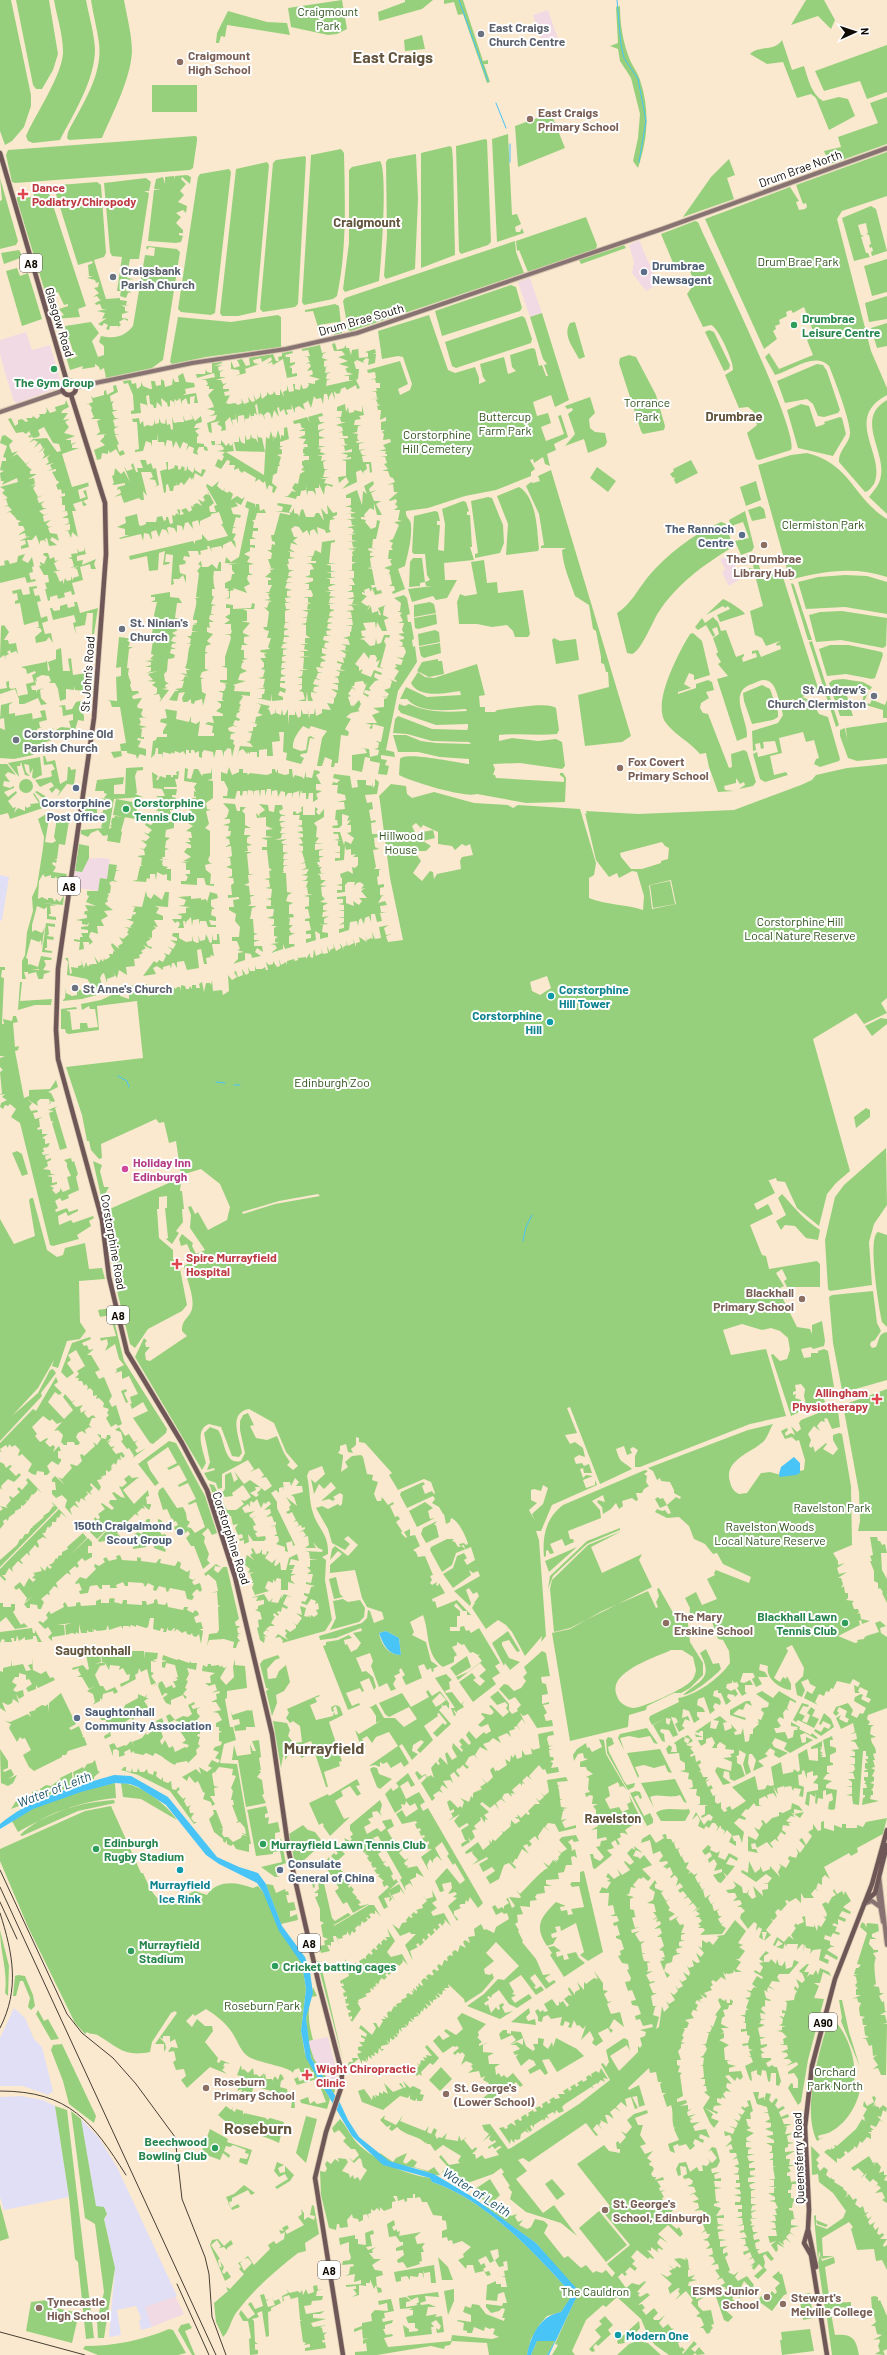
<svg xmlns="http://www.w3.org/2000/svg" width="887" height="2355" font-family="Barlow,sans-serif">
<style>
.commercial{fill:#f2dae5}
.industrial{fill:#e1dff5}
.green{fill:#97d07c;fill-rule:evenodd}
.water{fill:#48c4f6}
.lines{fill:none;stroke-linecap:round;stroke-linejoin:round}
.stream{stroke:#48c4f6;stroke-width:1}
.secondary-casing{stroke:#d5c5af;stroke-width:6}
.primary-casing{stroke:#d5c5af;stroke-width:6}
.secondary{stroke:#887373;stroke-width:4}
.primary{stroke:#705757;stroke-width:4.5}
.tram{stroke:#463e33;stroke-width:1}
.rail{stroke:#463e33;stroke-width:1}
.worship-dot{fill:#6b7280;stroke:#fff;stroke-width:1.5}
.education-dot{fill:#8d6e63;stroke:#fff;stroke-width:1.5}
.health-dot{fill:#e0444e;stroke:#fff;stroke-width:1.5}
.service-dot{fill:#5c6f8a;stroke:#fff;stroke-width:1.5}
.leisure-dot{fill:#2e9e5b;stroke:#fff;stroke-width:1.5}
.culture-dot{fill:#0f9aa8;stroke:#fff;stroke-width:1.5}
.hotel-dot{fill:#d1479c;stroke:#fff;stroke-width:1.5}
.labels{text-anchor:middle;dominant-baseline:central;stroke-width:4;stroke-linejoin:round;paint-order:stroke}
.shield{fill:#fff;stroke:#58544f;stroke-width:1}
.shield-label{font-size:11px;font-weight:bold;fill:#100b04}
.park-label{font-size:12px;fill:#2d521a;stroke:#fff}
.worship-label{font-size:12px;font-weight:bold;fill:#5b616d;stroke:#fff;text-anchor:start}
.education-label{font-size:12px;font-weight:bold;fill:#785e54;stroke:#fff;text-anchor:start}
.street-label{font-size:12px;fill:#100b04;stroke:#fff}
.health-label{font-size:12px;font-weight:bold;fill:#be3a42;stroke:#fff;text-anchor:start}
.service-label{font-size:12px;font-weight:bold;fill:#4e5e75;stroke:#fff;text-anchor:start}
.leisure-label{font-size:12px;font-weight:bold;fill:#27864d;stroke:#fff;text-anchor:start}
.culture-label{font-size:12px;font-weight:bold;fill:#0d838f;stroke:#fff;text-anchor:start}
.hotel-label{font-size:12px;font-weight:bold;fill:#b23c85;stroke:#fff;text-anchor:start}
.neighbourhood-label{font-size:13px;font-weight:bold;fill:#62543d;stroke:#fff}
.water-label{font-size:13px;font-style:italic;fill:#23556a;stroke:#fff}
.district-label{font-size:16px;font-weight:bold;fill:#62543d;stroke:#fff}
</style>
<rect width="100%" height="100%" fill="#fae9cf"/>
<!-- commercial -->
<path class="commercial" d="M548,10L558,39L543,45L533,15Z
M639,240L658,284L646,291L632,273L634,262L629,245Z
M530,278L542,313L530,317L518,282Z
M26,332L32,350L50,345L61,382L55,389L17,403L14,401L5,373L0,354V340Z
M731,555L740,579L729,586L722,573L725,569L720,559Z
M104,858L110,859L107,879H100L98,891L72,887L76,859Z
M328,2037L337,2072L335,2090L314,2059L308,2041Z
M175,2296L184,2314L152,2327L145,2307Z"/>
<!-- industrial -->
<path class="industrial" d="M0,875L9,877L2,920L0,921Z
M14,2008L25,2018L34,2039L42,2047L53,2091L48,2095L23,2086H0V2038Z
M21,2096L43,2100L55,2106L69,2197L4,2210L0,2197V2097Z
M81,2119L99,2138L117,2167L177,2296L145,2307L152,2327L141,2330L139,2322L141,2318L136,2306L117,2310L121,2335L109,2337L115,2268L104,2219L107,2214L104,2207H96Z"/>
<!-- green -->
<path class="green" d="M0,0H11L31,95V106L24,127L12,141L5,145L0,131Z
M16,0H49L58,54L53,70L42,89H36L33,85Z
M54,0H86C89,16 94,32 95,49C95,80 74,113 60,140L33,143L28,141L26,136C35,115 63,74 63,52C63,35 57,17 54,0Z
M91,0H124C127,17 132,35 132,52C130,81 113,112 102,138L69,140L67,138L68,132C82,105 103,75 99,43C97,28 93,14 91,0Z
M342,0L347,29L337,34L328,35L291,27L288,8Z
M405,0H433L422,9L379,21L378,12L405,2Z
M444,0H463L483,61L488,60V64H484L490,82L487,83L463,14L458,15L454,2L444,4Z
M806,0H824L835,20L831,29L818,16L791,25Z
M620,6C620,24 623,43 630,60C633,67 638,73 640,80C650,110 648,138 638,168L633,161L638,138L640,114L631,78L620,61L618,49L610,46L618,43L616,7Z
M228,11L267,22L287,23L290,35L227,25L225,37L221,36L219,43H216L217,33Z
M422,35L425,49L405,51L404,40Z
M782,40L792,70L804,66C808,78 811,94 823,101L839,97L848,99L855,116L829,130L816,98L811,94L797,98L783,62L767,64L750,54C758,45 775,52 782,40Z
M887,45V92L867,99L860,81L824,91L815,71Z
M152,85H197V112H152Z
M887,97V144L834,163H829L824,151L841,147L838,137L878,123L870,103Z
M551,113L565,148L518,167L515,126Z
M508,134L512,215L517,214L521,224L515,227L516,232H520L522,228L524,233L497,242L492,139Z
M195,136L197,137V141L193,168L190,170L15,183L12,182L6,155L8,150Z
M485,139L487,140L491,242L488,245L461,254L459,251L456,146Z
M450,146L452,148L453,161L455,255L421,268V153Z
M341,149L344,153C345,201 347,249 337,296L333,299L304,305L302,302L311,155Z
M887,152V196L842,211L837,219L871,351L887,388V395C842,419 887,455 874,484C871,488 869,491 865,492L839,462C838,451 849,444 850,434C851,422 834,378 829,366C815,351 791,371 775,375L765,357L769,353L779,369L813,355L807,340L815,336L804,307L793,313L791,310L786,312L787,316L779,320L780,324L775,326L776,329L773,331L777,339L764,349L705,219L790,187L799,201L796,202L799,210L805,209L807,207L806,203L803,204L796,185Z
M416,154L418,199L415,269L386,279L384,276L387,236L386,162L388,159Z
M305,156L306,158L298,304L295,307L263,312L260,309L273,163L276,160Z
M729,159L735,175L727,178L734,199L683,217L711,177Z
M380,161C388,171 381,264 379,281L345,292L343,289L349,243V170L352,167Z
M267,162L269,165L256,312L238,316H222L220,313L236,169Z
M229,169L231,172L215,313L211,315L181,312L178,309L198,177L200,174Z
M187,175L191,177L190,184L182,177L181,179L186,184L180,191L184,195L178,202L187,206L186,213L183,210L176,213L181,217L176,223L183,230V233H179V235L183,236L181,242L176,243L148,241L154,190H161L154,189L156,179L163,177L165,184V177L174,176L175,179V176Z
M0,178L18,241L16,245L0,249V201L2,200Z
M146,178L151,182L149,191H144L149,193L139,259H130L128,269L135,272H129L130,275H128L127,278L134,279L127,280V283L133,285L126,287V291L132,292L128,293L126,298L120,296L121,291H117L122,257L112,256L110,252L104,183Z
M97,182L101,185L106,253L104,257L94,260L106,299L120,298V300L127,301L126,305L130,306L121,305L125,307V311L129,312L122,314V318L128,319V321L124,319L119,322L121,325L118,327L119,330L118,326H110L109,330L106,329L108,325L104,323L102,326L98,324L107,318L102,319L105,313L97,311L107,309H102L100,304L96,305L95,303L103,299L100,300L97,296L93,297L99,293L94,288L98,287L99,282L96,283L95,280L87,278L93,276H89L88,265L93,263L92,261L78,265L55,191L59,185Z
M47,187L86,306L78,309L80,317L54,319L52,313L56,312L58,317L64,315L59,309L68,306V304L64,305L58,292L46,295L17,200V197L21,196L22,199L34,196L32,188Z
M871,206L876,209L887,251L872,256L871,252L873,251L872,247L870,248L869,245L871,244L869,235L866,234L868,233L866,223L858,225L861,235L864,236L861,237L866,253H868L870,257L854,261L842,218Z
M586,217L597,245L596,249L528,272L519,250L517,251L516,241Z
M695,221L698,222C711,253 800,431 791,450L759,460L756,459L747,433L757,425L753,411L748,407L739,408L725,375L733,370C734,362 718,327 711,325L703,327L687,294L695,283L689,269L684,267L676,270L661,234Z
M515,241L516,252L524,273L351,331L348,330L343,301L345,298Z
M624,245L626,248L581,264L579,260Z
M146,247L148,246L177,249L180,252L163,360L152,368L106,378L104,368L100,370L99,367L95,364V367L82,369L83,366L70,370L64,350L68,349L71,359L78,356L74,354L69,339H67L65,326L91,322L99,333L92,341L98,357L104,355V346L99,342L101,336C115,339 124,337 133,326L145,255L154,256L155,248L149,247L147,250Z
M19,250L23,257L4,264L1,253Z
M887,259V292L872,296L864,266Z
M17,268L20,276L28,273L42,319L22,326L6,271Z
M511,285L516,287L522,308L520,311L442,336L435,311Z
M887,296V319L869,322L865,303Z
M335,304L339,306L342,333L334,335V333L339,332L337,322L319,325L320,329L319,330L313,311L305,312V310Z
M542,313L569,400L555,407L551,395L533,402L537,416L548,413L551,423L541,427L546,441L564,434L558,416L561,415L568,437L554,444L556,450L547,454L550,466L545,464L543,457L534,463L533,459L530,460L535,469L531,472V476L496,490L465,496L428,508L406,511C405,518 411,519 411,525C412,539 408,553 405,566L398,569L405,589L393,594L392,592L395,590L394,586H389L392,584L390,574L386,575L389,574L390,570L384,568L392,565L390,561L392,559H388L389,550H393L391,547L393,543L389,541L393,539L399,525L394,522L402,521L398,520L400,510H394L398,507L395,504L397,502L396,499L390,501L389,500L398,492H394L393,484L387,485L395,482L393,478L390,477L388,471H382L388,469L384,464L387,463L385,457H380L387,456V454H385L386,451H379L386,449L383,445L391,442L390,439L383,440L384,434L382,432L385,430H381V422L386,421V417L380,420L381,410H378L377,406L381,405L376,404H378L376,400L379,398L370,400L377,398L376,392H371L377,391L376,388H380V383H376L375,379L369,380L376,378L375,372L368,373L367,370L400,361L408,384L398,389L400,395L410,390L412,384L403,357L398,356L382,359L378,331L429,315L448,370L455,373L475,367L479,378V384L486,381L483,377L480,364L504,357L508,374L516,371L512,367L510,355L532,348L535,349L539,366L542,365L546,376H548L544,365L547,364L543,359L530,317Z
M278,315L281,317V347L206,357L172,364L170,362L178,317L231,322Z
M522,316L525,318L532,339L531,343L456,368L452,366L445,342Z
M575,322L585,357L579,359C574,348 562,336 570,323Z
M887,323V346L877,348L871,328Z
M709,330L714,332L730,365L729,369L724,371L705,332Z
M335,343L337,350L344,348L346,345V348H349L351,355L352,350L358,349V345L359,358L368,357V353L365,352L375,349L376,353H373L376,354L375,363L368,365L369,359L366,358L363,361L364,363L357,360L354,362L356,369H359L358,379L356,380L360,388L357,389L356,385L347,390L345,387L341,389L340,393L337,394L334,391L335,400L332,392L329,397V401L327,394H324L323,404L321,398L316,399L314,396L311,408L307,398L308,401L303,404L305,410L299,406L295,408V413L291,404L292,409L286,410L288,414L286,415L284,409L280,412L279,407L277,408L279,417L274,410L272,419L270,413L267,412L264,415L265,420L263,415L260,413L259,416L257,404L255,405L257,415L254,413V416H251L252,422L250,413L249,418L245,419V423L244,415L238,416V424L235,413L236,419L232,420L233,426L230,417L225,422L226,430L221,431L222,427L217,424L220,421L211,423L212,433L209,432L207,423L215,420L217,415L209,416L214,414L215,411L207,409L214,407L212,402L208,404L212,402L208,395L214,389H209V386H206L208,384L206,380H201L215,377L214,373L197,378L196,374H205L206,369L207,372L212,373V363L222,362V363L214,366L223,365L218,367L219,371L224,370L220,372V377H226L216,380H221L223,384L227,383L223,386V389H229V391L224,392L225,396L230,395L226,403L229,404L235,403L238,405L242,403L241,398L244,404L249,402L248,397L252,402L255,401L253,394L256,400L260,397V392L262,399L267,395V392L270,395L273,394L274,391L276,395H280V389L284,397L283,392L287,390V385L289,392L294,391L293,384H295V389L300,390L301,384L303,389L307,388L309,385L308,383L315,384V381L320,379L309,376L313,374L312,370L307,371L311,366L309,363L305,364L311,361H309L308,357H304L310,356L308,350L302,351V349L320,345L322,353L327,352L323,354L322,358L328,360L324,361V367L329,366L326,367L325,373L331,372L327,374L326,379H331L327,380L326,386L353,380H349V376H343L353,374L346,372L347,371L345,369L349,367L339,364L348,361L338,357L348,354L345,355L342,351H334L332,344Z
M292,351L293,353L285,355L286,357H290V363L295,362V364L289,367L292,368V374L297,373V376L287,378L283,359L273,365L272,362L267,364L272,360L271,357L262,362L261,358L253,360L254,363L259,364L245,369L246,373L235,376L240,374L239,370L231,369V361L234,368L240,366L237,360L242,359L246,366L250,365L249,358L273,354L276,361H279L278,357L282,356V353Z
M629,355L636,357L656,395L665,426L664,430L643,434L641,431L619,363L620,358Z
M817,364L823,365L827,371L840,410L838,413L824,417L818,416L813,404L807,399L785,403L777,381Z
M183,373L186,382L194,383L195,387L185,389L186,393L183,395L196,393L198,403H194L195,396L190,397V404H188L186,398L182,401V405L180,398L177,401L174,399L175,406L174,402L170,400V406L168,407L167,403L161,398L162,407L157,402L156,408H154L153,405L150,404L149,395L146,396L148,409L147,405L140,403L141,413L131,414V411L134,410L133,395L128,383L124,384L123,381L131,380L132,384L136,383L137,389L141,386V382L143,386L150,389H152L151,381H155L156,386L161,385V379L164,381L165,387L172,385L173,378L175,382H179L178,376Z
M116,385L118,392L110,396L111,402L114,401L112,404L113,410H118L112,412L115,418H119L113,420L115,427L119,426L114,429L115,434H120L115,435L119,444L117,445L119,452L123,450L125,454L120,456L116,449L110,453L108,450V454L102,453L101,459L97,460L94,450L105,445L100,441L104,437V435L107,434L96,435L100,432L97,421L101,419H91L94,417L91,410L92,408L89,404L85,405L93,402L91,396L93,398L104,395V391L106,390L107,395L114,391L113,386Z
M590,397L595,413L589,419L590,428L595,432L605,433L607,442L605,446L588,453L584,439L565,446L575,434L568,414L573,410L572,408L567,409L565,406Z
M66,400L69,407L63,410L61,413H68L63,420L70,419L65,422L69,427L64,433L75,436L65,440H71V444L77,442L72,445V448H79L62,454L72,487L90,482L88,483L89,486L78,490L80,499L86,497L83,491L86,490L88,499L83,501L87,505L83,506L82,501L73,504L76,511H72L78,537L72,532L71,538L68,531H65L70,530V524L64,525L69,523L68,518H62L68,515L67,511L60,512L65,511V505H62V498L60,497L65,496V493L62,494L61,489L58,490L56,485L60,482L58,483L59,481H57L52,472L56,471V469L47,471L52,469L50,465L54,463L45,465L49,462L47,458L50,455L42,459L45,455L43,452L45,448L38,453L43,448L40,443L34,448L38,442L34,440L29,443L33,439L47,438L57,452L61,451L59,444L53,443L44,427L38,430L40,435L38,437L33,438L32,436L30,438L28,436L31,435L29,431L26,434L23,432L16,433L8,419L11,418L15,426L18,424V420L22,419L26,422L28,421L26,418H32L33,416L37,419L40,416L39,414H45L47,411L46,407L50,413L56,411L55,407L65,404Z
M887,400V514L869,497C874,490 880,485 881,475C885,450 855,418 887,400Z
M345,404L346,412L348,407L349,413L354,412V410L362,412V405L364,415L359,416L361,419L355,420L354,425H362L358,426L357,432L352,433L358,434L357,438L359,441H356L357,443L365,442L359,444V450L366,449L360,451L362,455H367L362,456L363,462H371L372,472L370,473L369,464H366L367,469L363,472L364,475L361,470L356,472L357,482L342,489L349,482L346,477L339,483L338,477L346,476V467L341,468L346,467V461L341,460L351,459V457L346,458L348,455L341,453L352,452V449L345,451L344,446H340L348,445L345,444L344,439H338L348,438V436H343L342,432L337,433L343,431L342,427L336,425L346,422H341L340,418H335L341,417L342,411H337V407Z
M801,404L809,406L816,427L825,424L824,422L840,417L842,418L846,434L833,456L798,448L787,410Z
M322,413L323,416L318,417L320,422H325L318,425V430L325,429L319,432V436L325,438L319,439V446H326L317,448L321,449L320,452L326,454L317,456H322L321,461L327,460L323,462L324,469H329L325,470L323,477H330L320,479H326L324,483L333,485L332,487L327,485L325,487L324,495L319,484V488H315L316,495L313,491H308L307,496L306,485V490L301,491L300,496H297L296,499L284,496H288L292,491L296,492L292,488L295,483L298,484L300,474L305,471L301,470L304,467L302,465V461H305L303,460H309V456H303L305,454L303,453V449L305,448L303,447H308L307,444H303L306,439L298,438L305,435V431H299L305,428H302L300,423L294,424L293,421L307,417L310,423L308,417Z
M191,414L195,421L201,416L202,422L196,424L194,428H200L195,431L199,435L197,437V443L204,444V446L207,447L208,451L204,450V447H199L197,451L198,455L193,453L194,448L189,446L186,451L188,444L183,442L180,449L176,441L173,448L172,441L167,440L165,447L164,442H158L157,433V440H152V447L151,443L146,441L143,451L135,452V450L139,449L137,422H133L132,419L139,418L140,424L143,421L144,427L147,425L152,426L154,424V419L155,424L159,423V418L161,423L165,424L166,418L167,425L170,424L171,430L173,429L172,417L174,423L179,422L178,416L179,422H184L183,415L185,421L193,419Z
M287,427L289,439L280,442V446H283L279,448L282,450V454L277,455L281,457L279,464L280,466H278L277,473L273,475L272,483L277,487L274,493L272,492L273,487L269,485L267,490L265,481L263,483L259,479L255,482L256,478L244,471L242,473L239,470V468L234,470L235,465H229L230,461L227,460L221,469L215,466L218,459L222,461L224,456L222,455L225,452L217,451L223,450L224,448L221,445H212L211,441H215V445L221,444V440L226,446L229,443L230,446L232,445V442L234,451L226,452L264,475L266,437L269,439L271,431L274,442L273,436L276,438L278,430L281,440V435L284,436V428Z
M257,433L258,437L262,438L265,452L236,451L234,442H239V436L241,442L245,444V435L247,440L250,439L251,434L252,438L256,439L258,443Z
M5,435L13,441L9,445L12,453L18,451L12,457L17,454L26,464L30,461L26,465L32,470L30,471V474H37L28,479L34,478L35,484L30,486L36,485L33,488L38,497L44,495L37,498L39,503L45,501L41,504L43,508H47L39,511L44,515L49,513L43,516L44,522L51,520L46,524L49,527L53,526L48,528L50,533L57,534L59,541L52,537L50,540L57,545L49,546L47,538L45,539L46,543L44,540L40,541V545L36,535L32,540H27L29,547L21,549V546L26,544L25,540L19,541L30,536L26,537L25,533L18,535L25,530L23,526H19L18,523L21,521L17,520L15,517L11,519L15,517L10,512L6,513L12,510L8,506L4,507L8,505L6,499L2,500L8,498L2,493L5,490L0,487L18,482L17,478L2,485L4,481H1L0,473L4,471L0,470L2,461H6V458L3,457L7,446L0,443L2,436Z
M807,453C851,464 853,498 887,519V577C855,566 822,571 790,580L758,465L791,455Z
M140,460H146L147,465L151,463L153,469L156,468L159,485L154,487L157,485L155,480L149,479L153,477L151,472H141L147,496L143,491L144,500H141L139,498L124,503L121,495L114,497L121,493L120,489L117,490L118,487L125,485V483L114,485L112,484L114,483L112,476L114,475L115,468L121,474L124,471L130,482L124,466L127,471L133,469L131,465L133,463L136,472H138L137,468H143Z
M691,460L698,473L676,484L674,480L675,477L673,478L670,474L674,471L673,469Z
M166,462H168V470L174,468L175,465L178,466V469L180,470L182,466L185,468L184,470L186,471L188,465V469L193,473L195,467V470L201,474L202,469L206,470L202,477L195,473L193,480L192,477V480L190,477L184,485L181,482L178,486L176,482L177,485L174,486L173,491H170L168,484L166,485V492L164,493L160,471L167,469Z
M597,467L616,481L608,492L590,478Z
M551,470L631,736L622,742L585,746L578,695L609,687L608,672H606L604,664L601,663V657L596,631L593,629L589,605L575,596C570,581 563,567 562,550L566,548H541V546L544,545L539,514L526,486L531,482L533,483L540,481L538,476Z
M219,481L217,486L223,491L225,488L224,491L228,493L229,491L233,494L231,500L237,496L242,499L245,497L241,505L235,502L238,506L231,508L233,514L241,515L240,518L236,517L233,527L237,528H233L232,533L236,534L233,540L235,541L236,548L231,541L223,545V549L221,546L211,548L212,552L209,546H207L208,549L200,551L201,554L199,555L198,551H188L190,557L184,556L183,560L186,561L185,564L179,565L180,573L186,575V583L183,575L179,579H173L174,584L171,585L173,555L166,554L165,562H170L169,564L163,565L165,551L159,553L158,570L149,571L147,556L130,560L129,556L193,541L195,544V541L202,539V534L208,541L228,536L222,525L220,526L223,523L219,512L211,514V516L200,521V526L198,520L192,522L193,529L188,522L185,523L183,531L182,526L177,525V533L174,528L169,527L167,528L169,535L166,530L162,529L159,537L156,530L151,532L152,539H151L149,534L144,533L143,541L141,534L120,539L119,538L129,535H125V529L117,527L126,523L125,517L137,514L139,525L141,526L146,524V522H156L157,517L162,516L164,521L166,520V517H168L170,524L173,523L172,515L175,516L176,513L179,515L177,509L180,510V515L184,514L181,510L186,508L189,512L192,510L191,506L194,507L193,505L197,503L202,506L198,499L203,502L205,500L203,497L206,494L209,495L207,490L214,503L209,507L210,512H216L214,506L217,505L206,486L207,484L212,487Z
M373,481L374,484L369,489L370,492L377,490L371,493L374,501H381L376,504L382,515H377L374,503V510L370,508L364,515L365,517H361V519L366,520L365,522L371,529L376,527L377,520L380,521L376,539H373L372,548L376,549L369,548L368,550L373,552L370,553V556H375L370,558L371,567H374L367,568L372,569L375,585H371L372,588L376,587L377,591L381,590L382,593L375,595L372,588L371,592L369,588L364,590L365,593L362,592V594L367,596L361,602L367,606L370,605L367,611L371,606L372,613L378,611L379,615H381L378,608L386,605L384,607L383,615L389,618L384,620L387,631H382L377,622L376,629L375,622L363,623L366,630L361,631L362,636L366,637L360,639L364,640L370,646L375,645L376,638L377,644L381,643L384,635H390L389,638L386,637L384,641L386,645L380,667L384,669L377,667L380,660L376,662L377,658L375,655H370L369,659L364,652L355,664L359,667V671L363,669L361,673L371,677L374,670L382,673L381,675L375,673L374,677L379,680L375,681L369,688L371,691L365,690L364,693L369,695L368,697L363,694L367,683L365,685L363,681L355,682L354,686H351L356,690L352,688L348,694L351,696L348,697L351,706L355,705L350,710L359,700L361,704L358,710L360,711L351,713L346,717L351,719L345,729L349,732L348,736L341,735L338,763H335L334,767H331L332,760L325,757L322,766H317L322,738L327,731L311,726L309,729L303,726C298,732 292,740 293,748L301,751L306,750L308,737L311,736L315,739L310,738L307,753L301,754L300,756L304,758L301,764L286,760L287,753L283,752L284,732H279L280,741L272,742L273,756H267V749L259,750V757H257V752H250V754L248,752L247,754L243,749L239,751L237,757L240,746L253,747L250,743L246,742L250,741L252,733L247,732L253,731V727H256L257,724L250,722L255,723L256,717L263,715L258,713L261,705L256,703L270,706L267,710L269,709L271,715L275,713V709L276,713L281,715L282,709L283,715H285L288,709V725L289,715H295V711L298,718L301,716V709L303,714H308V709L309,719L310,714H314L315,708L316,716L322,713V709L331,710L327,703L333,704L334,702V698L329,696L335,698L337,693L331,689L338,690V685L332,683H339L338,678L334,677L339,676L340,672L335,670L346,671L340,669L342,664L337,663V661L344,663L343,658L339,657L345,658L346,654L340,650L349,651L345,650L346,646L341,644L350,645L348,639L343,638L350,636V632L344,631L351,632L352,626L345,625H353L352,619H346L352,618L351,612L346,611L354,610L352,606L347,605L359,604H352L354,599H347L354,597L353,592H347L352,590V586L348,585H355L352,579H348L354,578V571L347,570H352V564L356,562H352V556H347H353L352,552L355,550L347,549L357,548L353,547L352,542H347L357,541L352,540V535H347L356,534L352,533L354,531L352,528H347L355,525H352L351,520H346L356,518L351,517V514H346L356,513L350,511L352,509L350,507H345L351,505V498H346V495L357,490L362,505L363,491L367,494L364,486Z
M756,481L761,500L746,506L740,487Z
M519,487C538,498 537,535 539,548L538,551L506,555L508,524L497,496Z
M488,497L492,498L503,525L504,543L500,553L475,558V554L478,553L471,501Z
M247,501L255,504V508L256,504H259L260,511L264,509L266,513H257L255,520H252L254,522L253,528H258V531H253L252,537L256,539H250V545H255V548L250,547V551L244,554L250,557L247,562L254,564L249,565V573L253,575H248L247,579L250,584L244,587L247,593L233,588L234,590L230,591V598L225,599L229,597V591H227L229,589L225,588V583L231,580L232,574H235L232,570V565L228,564H240L225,563L226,557L231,562L239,557L249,509L245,507Z
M463,501L466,502L469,511L467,512V515H470L472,547H470L474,560L444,563L445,580H457L447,598L436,600L433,596L412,602L408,589L432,586H426L425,582L420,583V586L409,587L410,562L413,558H422L425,582L430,580L427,575L425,554H414L412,552L414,516L435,511L438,512L440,521H437V525H440L438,550L444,551L445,524L442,509Z
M278,503L292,505L289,512L291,513L294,508V513L298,514L299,517L301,510L303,509L306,517H314L316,513H319L324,521L321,508L326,514H328L327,505L333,513L337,512V515L332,517L335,519L330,520L329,529L331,532L326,533L325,530L317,527L318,535L314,529L310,531V536L307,530L303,533L299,527L295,526L291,529L294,537H298L293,541L298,545L291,543L290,549L295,552L287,551L290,552V557L295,558L288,559L289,564H294H287L289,570H294L289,572L288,576L293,577L288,578L286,582L293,583H287L285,588L292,590L287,591V596L292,597L285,598L286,602L291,603H285L286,609H291L285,611V616H290H285V622H290L285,623L284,628L289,629L284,631V635L289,636V637H284L283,642L288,643L283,644L281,648L288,649L283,650V655H287L282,657V661L287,662L282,663L281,668H286L281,670V674L286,676L281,677L280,681H285V683H280V687L286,689L285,693L280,691L278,695L283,697V700L272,701V693L271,701L257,698H262V694H264L265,689H257L265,688L263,687L265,679L258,678L263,677L265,670L261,669L264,667V663L260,658H266L264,654L267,653L260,652L261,650L270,649L268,647L271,638H267L269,631L265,630L263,627H267L269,612L264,607L267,608L269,602L272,601L264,600L270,599L268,594H271L265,592H269L272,585H268V580H271V578L265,577L271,572L270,570L275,569L268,568H271L268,559H271L272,553L267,550H271L272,544L275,545V542L272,541L271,535H274L280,513L290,515V513L275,511H282L283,507L277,505Z
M760,506L764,509L766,518L752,521L748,510Z
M745,511L754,547L752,551L741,555L735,541L749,538L743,522L734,525V528L732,529L729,520Z
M721,522L726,524L732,544L731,548C702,566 677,584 658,613C652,623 641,651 632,654L627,653L617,613C630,605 637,591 647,578C667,554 692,535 721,522Z
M335,540V542L331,543L329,563L336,564H326L331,566V571H336L326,573H331V577L336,578H326L330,579V584H336L328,587L329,590L336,591H325L331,592L329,596L336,597L330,598L329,603L335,604H327L330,605V609L335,610L330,612L329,616L334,617L329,618L327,622L333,623L328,624L327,628L332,630L326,631L327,635L331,636H324L323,640L330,642L325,643L324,647L328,649L322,648V653L327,655L320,657L326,661L321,662L320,666L324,668L316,667L318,672L323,673H318L316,678L321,680L315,679L313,684L320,686L314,687L313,691L318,693L311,692V696L313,701H308L307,691L306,701H298L305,699L303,692L299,691L302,689V685H297L302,684V678H297L302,676L303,671L298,670H309L303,669L304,658L299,657L311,656H304V652L299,651H309L304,649L305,645H300L309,643H305V638H300H310L306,635V625L301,624L306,623L307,618L302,617H307L308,612L302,610H311L307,609L308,604L303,603L311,604L308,602V598L303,597H312L313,595L311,590H306L309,589V584H304L313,581V578L305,577L310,575V570L314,569L311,564L306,563H316V561H311L312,557H306L313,556L315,550L321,553L322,542Z
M84,547L86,554L77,556V561L83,560L82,565L96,559L94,564L96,569H91L90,564L80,567L83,580L72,583L75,594L72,595L71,591L64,593L65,597L58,599L57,595L50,597V600L48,601L45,589H47L45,583L49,582L48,575H44L39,566L42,565L40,564V562L44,564L47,557L43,555L44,553H48L50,559L54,557L55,561L59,560L54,563L57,570H61L53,572L56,573L60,582L63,580V585L65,578L67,581L71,580V576L73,581V578L79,576L77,569L74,568L79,566L70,568L74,566L72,559L68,558L72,557L71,554L78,553L77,548L79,552L84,551Z
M755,553L761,572L749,576L747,575L743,567L746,572L749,571V568L754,569L751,557L743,560L742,557Z
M25,554L22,560L28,563L32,557L34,566L32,567L33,572L29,573L31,580L35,579L36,581L27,583L25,577L0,583V566L5,565L4,561L8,560L10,564L17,562L18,556Z
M484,560L487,583L497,582L498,593L523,590L530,634L528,637H515L513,631L507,625L492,627L477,624H459L457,602L460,594L465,596L477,594L471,562Z
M201,561L202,567H208L212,564L217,569L219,562H221V571H214C213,576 213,584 215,589H212V596H214L211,604L216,605L212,606L211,614L215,615H210L209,619L214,622H209L210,628L207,627V632L213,634L207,641L211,644L206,646L205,652H208L205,654V669L209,670L202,672L200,677L204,679H201L202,692L206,694L203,706L202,699L195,701L194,704L191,703V699L187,702H183L182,698L185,692L179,693L177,701L169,700L175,691H179L175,689L182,688L184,681L179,680H183L185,676L189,677L180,673L187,674L186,670H191L185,668C189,661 187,648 191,644L186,643H190L191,639L187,636H191L192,632H198L192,631L193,625H197L193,624L197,623V620H193C193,614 199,601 195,598H200L196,597L199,573L197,571L201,566L198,564Z
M778,572L782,574L819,691L802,697L812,701L819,714L828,717L840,759L839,761L820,767L814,764L816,759L819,758L814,740L806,742L803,732L779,738L782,753L770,756L774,775L786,772L788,775L765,782L760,779L753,754L757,752L758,757L778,752L775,741L763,742L764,748L761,749L760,743L755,744L756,750L753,751L752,731L778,723L783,715L780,704L793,701L794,699L780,703C777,695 775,679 763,680C760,680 755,683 752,684C727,692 748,719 747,737L737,741L717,679L728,676L718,664L721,662L716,654L718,652L713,638L719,634L717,627L712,629L715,635L713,637L706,625L698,630L695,627L702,618L705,623L713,617L718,622L721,631L726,630L736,657L744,654V656L742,658L743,662L757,657L756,653L752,654V651L758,650L761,657L781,649L780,645L777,646L776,644L780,641L766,646L762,638L755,635L750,611L763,606L756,579Z
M845,575L867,576L887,582V614L845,607L806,609L798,582L818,577Z
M792,583L794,585L812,640H808L791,584Z
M37,586V588L33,589L35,596L39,595L41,601L37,602L41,618L47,616L48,621L42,623L45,634L51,633L53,643L49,637L46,641L36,643L35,637L42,631L40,628H36L39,627L38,621L24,625L20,603L15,604V601L18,600L17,593L13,594L12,591L21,589L23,595L30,594L29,587Z
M170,592V597L179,598L182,603H177L175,618L180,619H174V623L179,626L175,625L173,628L178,630L172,633L177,636L173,637L171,641L177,643L172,644L171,647L176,649H171L170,653L175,655L174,658L168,659L167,671L164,674L165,681L169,684H166L165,687L168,688L162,689L169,690L159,703L161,699L159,694L153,695L157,693V688L152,685L156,682L147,681L153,680L148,674L158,671L146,673L151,671V667H145L151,665V662L145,661L154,660L150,659L154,655L151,654L153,640H147L152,639L154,633H152L153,628L148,626L156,621L154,615L157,602H151L155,600V597H151V595Z
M404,595L407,598L410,614L407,615L408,622H411L414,639L412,640L413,647L415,646L417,662L398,691L386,750L394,752L395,757L381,755V759L387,760L385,765L389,766L387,775L378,774L380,763L370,761V758L365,757L362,772L352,770V755L367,753L365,749L360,748L369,749L370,757L378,755L379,750L374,749L378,748L379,743L375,741L381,742L384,727L373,724L372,729L369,728L372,725L365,723H377L372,715L380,712L373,708L384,707V699L388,698L381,696L387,697L389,694L386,692L389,694L384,690L390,688L392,681L389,679L396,682L397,681L394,679L399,671L394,668L397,667L395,664L401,665L403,660L396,657L403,658L406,652L404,647L398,646H402L403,643L399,640L404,639V637L398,634L404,633L402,630L404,623H398L403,621L400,615L402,613L397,611H400L401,603L394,598Z
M723,599C728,601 743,610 745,614L720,622L717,615L730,609L728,606L725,608L723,606L706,615Z
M74,602H77L80,613L98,608L94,634H92L93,613H87L85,625L75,627L76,635L73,623L76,622L74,615L53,620L50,608H52L54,611L60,610V606L67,604L68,608L75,606Z
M430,602L434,604L436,613L414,617V605Z
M252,603L255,604L254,609H243L247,611V621H241L250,623L243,631V633L250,636L244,637V643L248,645H242L241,650H244V658L248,659L242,660L244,662L242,663L241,668L247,671L240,674L238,680L246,681L233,685L235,686L234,691L250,692V696L241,695L243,697L239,703L241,705L239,708L241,710L238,709L240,712L237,713L236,717L240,719L239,721L235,720L233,725L238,727L233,726L228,728L229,731L236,733L231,734L230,739L234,740L233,744L235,745L232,757L231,749L228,748L224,752V757L222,750H216L214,758L213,752L204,750L202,753V758L199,757V751L195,753L194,750H191V753H189V750H186V755L183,751L180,753L175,751L174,754L172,752L171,754L163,752L162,759V754H158V748H156L155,754L151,758L153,741L156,740L157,737H167V734H163V731L167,724L160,722L161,719L167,718L165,709L177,711L176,719L189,722L191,716V722L196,724L200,721L198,736H214V733H212L213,726L205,724L208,722L214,723L212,716H223V714L216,711L221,707V704L217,701H225L222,700L223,693L218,691H224L226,687L225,684H228L220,682V680H227V668L221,666H225V657L231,638L230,635L224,634H231L232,630L227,631L231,630V624H224L230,620L225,617L230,614V608H226V604L233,605V609L251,608Z
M842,611L887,618L886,646L883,648L841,640L816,642L809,615L820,612Z
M436,614L437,624L418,629L415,628L414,618Z
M4,625L9,632L4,640H8L9,644L16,643L18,654L16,651L11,653L10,650L7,652L9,654L5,656L6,660L4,655L0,658L1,626Z
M435,630L439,632L440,642L419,646L418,634Z
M693,633L702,641L710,675L694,680V675L689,673L684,684L691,688L678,692V694L696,688V684L708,680L712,682L714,690L706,692L709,698L701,703L700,708L703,713L708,714L729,768L732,767L731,754L744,750L747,752L756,782L753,786L739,789L745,785L744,782L740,784L736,778V783L724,786L725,790L734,791L718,792L709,767L706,753L700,754C690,742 675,735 666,723C651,704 679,652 690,634Z
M134,634H140L139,639L127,640L130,643L128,647H133L129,649L127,668H129L128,674L131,683L130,685L132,691H138L139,693L132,696L133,699L142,698L137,706L138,708L143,709L141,714L143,717H148L139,718L141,722L139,725L147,727L140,728L142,729L141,737H144V739L138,738L137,740L141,741L138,747L146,749V756L140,754L137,759L136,755L127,753V751H121L122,756L114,758L111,752L121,751L120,744L126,743L120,707H112L110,701L107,700L117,701L116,677L121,676V667L116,668L119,637L134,639Z
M554,638L560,641L576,639L579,660L556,664L552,640Z
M812,641L839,725L836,727L809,642Z
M440,643L441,653L424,658L421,656L419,647Z
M830,645H849L882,652L883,655L875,678L872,679L846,674L827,676L819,649Z
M61,648L63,671H70L68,659L71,658L73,675L87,673L86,691L75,690L74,686V690L66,689V699L60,701L58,689L55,683H49L51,681L49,676L42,675L36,678L37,682L35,680L36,685L31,686L32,690H36L37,693V690L44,688L40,690L41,698L47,704L41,705L38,698L24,704H19V709V699L15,689L0,694V689L7,688L6,682L9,681V687L11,689L16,688L18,696L28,694L26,684L34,682L32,675L36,673L35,671L27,674L26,669L21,667L46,662L47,660L48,671L50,670L48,662L56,659V650Z
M438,659V661H442L444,674L429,677L417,671L422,662Z
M477,664L485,695L479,696L480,707H485V712H495L497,710C509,709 547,701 556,708L559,730L557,734C537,736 519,733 499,735V741L512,738L538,741L556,739L562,742L565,766L562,769L520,763L493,764L495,769L493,775H495L496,778L564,782V778L560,775V773H563L566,778L565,802L526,803L477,794C464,798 413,782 399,775L400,759C405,751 457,763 469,764V759L440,757L418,752H398L393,735H406L421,741L436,743L471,744L469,742L432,741L407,734L393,733L395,719L398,716L432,729L468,730L466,727L468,729V724L436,725L401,713L398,709L399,704L405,706L409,704C427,713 447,712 467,711L466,709C449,710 419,714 407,699H400L406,687L427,697L461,695L460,691C446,693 419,699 411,683L418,672L425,677L434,678Z
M843,679L863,682L872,687L870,690L867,689L865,692L868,693L864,702L870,704L873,697L875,698V701L885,705L887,700V718H883V710L862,704L864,693H846L853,716H840L829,683L833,680Z
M762,685L770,689L778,712V717L773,720L752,724L744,701L743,693Z
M88,699L83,701L82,708L85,709L80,712L84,715V721L78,720L75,730L50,735L52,740L36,745L37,752H34L33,755L14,759L0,758V728L5,730L4,718L0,719L1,705L13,702L9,705V714L15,713V716L32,713L33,721V719L42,717L40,711L45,710L47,720L39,722L40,727H42L37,729L38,738L45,736L47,732H53L52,727L54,731L61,727L71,728L69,721L73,720V714L63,716L62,707L58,706L65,705L66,710L72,709L76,702Z
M887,722V758L857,761L848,758L840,736V730L845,728L847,740L846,728Z
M43,756H45L47,762L55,760L60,784L67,780L68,767H70L71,770L76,769L74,785L67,784L57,797L60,791L56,788L52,793L49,789L54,786L51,782L40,787L35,780L50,777L52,776L51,771L55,769L52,764L44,765Z
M40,757L42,775L34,779L32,777L33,768L30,774L29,765L24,764L26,772L30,776L25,775L21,762L20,766H17L19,777L8,763Z
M0,764H7L16,775L8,772L5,775L10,782L4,781L3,786L10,788L14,786V788L4,792L8,797L16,791L17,793L8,801L13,808L16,807L14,813L18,808L25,811V806L27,808L31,806L30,804L39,803L33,794L34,793L40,802L44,799L35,792L37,791L45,796L48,806L44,807L41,803L43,808L10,819L8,813L0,815Z
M887,764V998L881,1003L887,1013L864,1024L856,1013L813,1039L850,1171L836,1183L827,1194L819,1226L797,1208L785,1182L777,1181L776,1178L767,1181H769L775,1193L754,1204L757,1210L768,1204L773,1214L750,1225L762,1255L766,1256L769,1269L817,1261L820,1264V1287H787L784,1281L787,1279L782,1269L776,1273L784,1286L778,1289L797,1327L810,1329L812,1334V1325L822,1321L825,1341L824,1346L813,1349L811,1347L801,1349L804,1358L811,1357V1353H818V1351L824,1349L828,1351L834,1387L829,1388L823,1397L825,1402L807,1409L804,1396L805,1389L801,1384L795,1385L796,1391L793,1392V1395L796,1394L795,1398L801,1400L803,1410L791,1416L771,1355L773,1354L780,1361L787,1359L790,1350L788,1338L780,1331L771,1328L762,1330L742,1324L723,1330L731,1355L766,1349L786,1416L750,1424L640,1467H635V1456L638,1450L633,1447L630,1449L632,1453L627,1455L624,1446L616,1449C621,1465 621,1459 632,1469L600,1484L570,1407L567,1408L577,1433L565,1435L570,1444L575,1442L583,1448L585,1457L579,1455L574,1458L576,1464L582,1463L584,1466L589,1464L592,1473H584L583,1468L580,1469L583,1478L586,1475L593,1476L583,1480L586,1488L595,1485V1480L597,1485L552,1505L541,1531H536L539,1540L546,1636L541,1642L542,1636L525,1656L512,1632L506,1625L498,1620L486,1629L472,1608L474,1604H476L474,1603L479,1596L477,1592L473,1594L469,1588L466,1590L471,1603L470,1606L454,1591L480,1576L478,1571L473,1573L469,1570L471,1575L453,1588L443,1574L453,1568L457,1556L464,1553L467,1558L464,1560L467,1565L475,1560L471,1547L456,1553L452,1565L442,1572L430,1550L431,1547L447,1539H454L452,1541L455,1542L458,1547L462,1546L465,1549L464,1545L460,1546L459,1544L464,1543L466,1545L468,1544C466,1536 458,1520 451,1518L450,1522L446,1524L444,1514H443L439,1507L432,1503L435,1499L433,1496L407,1508L400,1495L401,1492L423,1482L425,1484L422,1486L425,1494L432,1491L434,1494L435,1493L431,1482L424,1479L398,1490L389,1475L392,1473L365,1443L359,1442V1438L356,1437V1445L351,1449L353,1453L348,1452L346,1444L340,1446V1450L338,1453L343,1455V1457L341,1472L348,1467L345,1462L352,1456L361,1455L363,1457L367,1474L373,1475L372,1480L378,1482L374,1494L377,1501H381L382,1497L388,1505L393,1502L394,1504L390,1506L395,1517L398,1516L400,1519L396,1522L402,1531L401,1533L406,1538L407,1537L404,1532L410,1529V1536L415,1535L420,1546L413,1550L416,1552L418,1557L425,1556L433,1575L430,1576L432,1580L430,1583L432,1585L437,1582L436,1585L438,1586L439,1583L445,1593L432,1599L433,1602L435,1601L437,1608L457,1600L471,1615H467V1611H463L456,1603L454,1606L460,1611V1616H457V1627H450V1631H460V1627L464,1626L466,1631L469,1630L471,1633L479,1628L500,1663L495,1666L500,1673L492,1678L496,1684L473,1702L459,1682L472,1673L476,1678L473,1680L480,1686L485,1681L479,1676L486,1670L480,1663L458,1680L456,1677L468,1672L482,1661L478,1656L481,1654L478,1655L473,1652L470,1653L464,1644L462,1645L457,1642V1645L452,1647L457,1655L454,1657V1662L443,1667C425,1655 430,1633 423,1615L410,1622L414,1632L412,1635L426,1642L431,1661L438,1666L433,1669L434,1671L432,1672L431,1668L427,1670L424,1664L418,1666L422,1678L406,1685L402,1677L405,1675L401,1668L399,1670L400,1673L394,1676L396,1679L393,1684L396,1689L391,1691L387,1683L379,1687L371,1666L373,1661L370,1653L356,1658L362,1672L366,1671L373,1677L376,1687L374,1690L369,1678L360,1682L364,1691L362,1692L360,1688L346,1693L352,1706L359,1703L360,1705L348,1710L323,1646L326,1645V1642L338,1640L349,1635L352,1638L344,1640L345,1645L347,1644L351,1652L357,1649L361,1643L353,1633L362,1631L361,1628L336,1638L320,1640L319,1636L362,1623L367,1618L368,1610L370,1611L374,1623L384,1619L382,1612L367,1607L362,1598L355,1570L330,1573V1565L342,1554L338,1551L330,1560L332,1549L335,1546L348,1556L358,1545L348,1536L344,1539L350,1544L345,1550L332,1543L328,1529L316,1508L322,1506L328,1509L338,1504L340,1506L342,1504L343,1495L340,1493L333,1497L335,1499L333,1501L329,1499L321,1501L336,1488L331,1482L324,1489L319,1484L314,1494L311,1479L315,1483L325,1474L322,1466L309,1471L307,1476C310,1488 309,1501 313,1513C318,1529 329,1534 328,1554L322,1557L326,1560L325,1580L332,1620L325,1631L282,1643L283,1641L280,1637L275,1638L278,1634L288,1640L285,1636L287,1633L285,1631L286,1629L290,1632L296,1628V1625L291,1622L297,1625L302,1618L296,1613L302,1615L300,1606L306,1608L304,1616L308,1617L309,1615L310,1618L311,1615L314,1617L318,1614L316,1610L319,1609L318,1603L315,1604L316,1601L311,1599L307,1605L301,1603L302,1601L305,1602L308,1597L304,1595V1593L309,1594L311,1587L315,1586L306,1584V1582L311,1583L313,1574H307L311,1571L307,1567H310V1560H318L310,1559L309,1552L305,1551L322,1552L323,1550L318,1548L313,1542L316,1548H305L309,1545L308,1536L303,1537L306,1535L303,1531L298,1533L305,1529V1527L302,1528L301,1525L296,1527L299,1525L297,1521L293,1522L296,1520L292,1512L288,1514L286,1512L290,1510L289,1507L291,1505L286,1497L297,1506L294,1497L291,1495L303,1492L302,1486H296L299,1482L295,1478L291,1486L290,1482H283L284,1491L283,1487L279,1488V1493L276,1490L271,1493L277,1502V1508L295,1545L293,1546L292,1541L286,1543L288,1552L285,1551V1547L276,1544L279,1541L278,1536H274L277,1534L275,1526L269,1527L276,1525V1522H274L272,1516L266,1517L271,1513L270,1509L264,1510L271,1504L269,1501L265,1504L264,1502L261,1508L257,1499L253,1503L252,1501L250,1502V1507L248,1504L242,1508L245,1513L255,1511L249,1515L251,1518L257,1516L252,1518L256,1525L253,1526L254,1530L258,1532L255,1533L257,1537L265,1536L266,1539L264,1541H253L248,1534L249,1542L244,1544V1540L240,1541L239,1539L243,1538L242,1534L238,1535L235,1528L238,1524L233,1525L231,1516L222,1517L209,1484L214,1485L227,1510H236L244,1504L241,1500L245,1501L251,1497L243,1485L232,1493L233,1496L225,1497L222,1493L225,1489V1475L231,1472L234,1482L238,1479L234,1471L244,1484L250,1480L260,1487H255L256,1490L250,1493L256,1497L259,1495L257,1493L261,1489L260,1487L265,1491L272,1486L266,1477L261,1478L264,1475L259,1468L250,1472L254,1469L248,1460L222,1474V1488L218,1489L216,1483L208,1480L204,1473L215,1470L214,1468L207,1470L210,1462L204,1433L210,1427L218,1430C225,1439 224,1466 241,1461L245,1453L240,1430V1421L243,1415L248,1413L254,1425L250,1426L256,1438L267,1440L277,1436L284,1453L290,1462L287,1465L293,1470L298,1466L286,1452L274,1423L249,1409C227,1413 240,1439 242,1453L239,1457L232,1456L221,1427L209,1424C194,1430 203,1450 206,1463L202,1470L135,1357L144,1338L147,1341L145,1343L146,1347H150L145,1353L146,1360L150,1361L187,1336L182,1331C182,1318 189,1319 192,1309C195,1297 186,1278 184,1266L194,1260L187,1244L181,1246L179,1239L182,1234L193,1243L192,1246L196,1254L205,1250L190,1228L191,1215L188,1207L191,1206L195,1214L198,1212L208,1230L227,1220L230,1207L220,1184L201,1169L181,1175L176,1141L169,1143L164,1122L159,1123L156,1119L101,1144L102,1158L99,1159L91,1150L89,1141H87L82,1115L66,1067L143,1058L137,1001L97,1006L99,1030L69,1034L66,1033L65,1029H61V1009L76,1007L77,1009L66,1010L70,1012L72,1030L80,1029V1023H87L88,1028L98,1027L95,1009H90L89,1006L82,1010L81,1004L101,1000L120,991V996L129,999V986L147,984L146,994L148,996L152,995L151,987L161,989L163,991H165L164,985L166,988L170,987L171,990L174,989L173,987L176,989L177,987H180L181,991V985L185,986L186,989H189L190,986L192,989V985H196V988H200L199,984L202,982L204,992L206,983H210L211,985L212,980L213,991L222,990L223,995L229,991L228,975L232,980L237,977L234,972L236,971L238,977L243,975L242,969L246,975L249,973L248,967L250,971H255V965L256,969H262L261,964L262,969L265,967L266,970H268L266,962L269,965L273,964V961L277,967L280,966L279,959L281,965L286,962L287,965V961L294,959L295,961L298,960L297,954L298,958L306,957V959L310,953V957L313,958L314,949L316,956L322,953L321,948L323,954L328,953L327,946L330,953V950L334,948L333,943L336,951L341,948L340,943L344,950L343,947L347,945L346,940L348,946L354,943L353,938L356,947V943L360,942L359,937L367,942L365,935L367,940L371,938L373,939L372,932L375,939L381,938L379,927L389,925L384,928L386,935L392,934L386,936L388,942L403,940L390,878L380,802L379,796L391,784L406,786L407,794L412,798L434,792L474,803L508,805L513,808L518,805L580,809L596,863L594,875L589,878V898C606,905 625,904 643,910L644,896L637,872L632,871L619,878L617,873L609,877L596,860L585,813L587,814L586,811L638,814L734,810L801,785L812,780L816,775L847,768ZM416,823L421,828L423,825L438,832V844L452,846L455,850L462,844L466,846L470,844L473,855L462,857L460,861L461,869L437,874L434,879L433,872L430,871L422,881L413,873L421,861L414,851H426L431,846L423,841L435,838L433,830L417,833V837L412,826ZM662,842L665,846L669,848L668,859L661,861V863L642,869H631L621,857L620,853ZM671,880L676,904L652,909L649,885ZM547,976L551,988L540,995L532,991L530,982ZM318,1194L320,1196L275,1204L243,1214L242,1212L279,1201ZM543,1485L548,1488L543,1504L532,1514L535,1521L529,1510L537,1503L531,1500V1490L534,1489L541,1491ZM386,1631L399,1638L401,1655C388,1655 381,1644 379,1633Z
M143,767V770L135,771H137L135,776L137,793L135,794L143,797L114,799L109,829L112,827L110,826L112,824L111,823L112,818H114L115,816L125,817L121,831L122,832L120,843L107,841L108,835L103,836L98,830L91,833L88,837L81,834V830L103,828L101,827L104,818L83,819L94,817L103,812V810H107L105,802H97V813L84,817L86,800L111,798H104L107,794L104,793V791H95L97,780L124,777L123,784L114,785V794H125L126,768Z
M229,767L232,775L239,772V769H243V773H247L248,775L250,773L267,775L272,773V769H275L276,773L278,769V773L285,775L289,774V769H292L293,778L295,775L302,777L304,779L306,771V777L312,778L314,770L319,771L320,773L316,775L321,784H316V790L322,791L316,794L318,799L313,802V793H309L308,799H306V793H302L301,790L299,798V791L293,793V798L292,793H288L285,797V792L281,791L278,797L277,790L272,791L271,797V789H267L265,796V790H261L260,797L259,790L254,791L253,796V791L248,790L247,796V791H243L242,796L240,795V791H237L235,799L223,798V796H227L228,789L224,781H221V772L227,774Z
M185,768L188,769L187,778L191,779L194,769H198L202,776L203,774L211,773L212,768V779L207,780L213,781V798L206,803L207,809L211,810L206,811L209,824L205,828L210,831V855L208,860L210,863H213L205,865L206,870L211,874L210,884H214V886L206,885L204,878H197V885L181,884V881H186L188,877L185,874H190V870H186V863L181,862H190L183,861L191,857L184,852L187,848H191V845L185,842H191L188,838H192L191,832L186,831L193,826L186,822L191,820V811L189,809H191L192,800L187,799L196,798V796L194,797V791L196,792L194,787L197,783L184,781Z
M179,771L178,779H175L177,787H164V789H177L176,795H172V797L176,798L173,803L175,805V810H170V812H175L170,817H175L174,819H168V822H174V828L166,830L165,837L170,838L166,841L165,848L169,849L165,850V857H162L163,859L169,860L159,859L163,861L162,863L163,866L168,867L166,869H171V881L167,880V874L163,875L157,872L156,880L155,874H150V879L147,878L146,882L132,881L137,880L140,866H143L141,865L142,858L137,856L145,855L144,850L139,848L144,849L147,845L141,840L146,841L150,837L143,832L148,834L152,830L145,825L146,823L151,825L155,821L148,815L158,814L159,811H156L159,808L152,806L153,805L162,806L160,802L162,800L156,796H165L162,789L153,788L152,772L158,776L156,780H158L160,776L166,778V775H171V777H173V775H177L176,772Z
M334,774L350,776L352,788L358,787L357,780H366V785L372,786V782L373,788L375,785V779L379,782L377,794L365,795L367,803L372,802L373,809L369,810L371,821L375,820L376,822L371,823L372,834H377L378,837L374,838L375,847L379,849L373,850L376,867L374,869H381L379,870V876L377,877L378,885L384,884V887L380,888V895L385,896H382L378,903L385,901L387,905L380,906L381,912H387L380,913L382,921L377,922L375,914H371V922L369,916L365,918L364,924L361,918L359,920L358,926L357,921L350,922L349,930L339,933V929L344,928V924L339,925L344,922V918H338L344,917V911H338L344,910V905L338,904L343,903V899H337V897L346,896V903L354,906L353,901L359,905L362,901L359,898H367L361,891L365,888L361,889L364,885L360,882L357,883L354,886L355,882H348L345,885V892L337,893V890H342V886L336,885L342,884V878H336H341L340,874L348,871L353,874L352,867L355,868L358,865V857H353L356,854L351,855V849L346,850L345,845L344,860L335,861V858H340V853L334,852H340V846H333H338V841H342L334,840L339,839L338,834H334L333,832H340L344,845L345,841L351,844L354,838L347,833L351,832V825H347L351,820L347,821L349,816L342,814V825L339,828H333L332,826L338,825L337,820H335L336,810L345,809L344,802H337L346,800L345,795L337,793L338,785H332L333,782L337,783L340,780L333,778Z
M19 786a7 7 0 1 1 14 0a7 7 0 1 1-14 0Z
M116,799L138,803L135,819L113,815Z
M223,803L235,804L237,811H240V807H246L242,811L245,814V825L251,828H245L244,835H251L247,838V843L252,845L247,846L248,851L244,852H252L247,854L249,874L254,875H248L249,883L244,885L249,886L250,895H255L250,897L251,904L248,906H257L252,908L250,919H253L254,933L258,934L254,935V940H260L254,942V946H262L263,952L257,948L255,952L261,956L252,958L251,954L245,953V960L233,964L238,959V953L244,952L237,950L240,949L237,941H232V937H239L240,927L235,921L236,914L229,910V907H234L233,900L239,899V897L228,898V895H232L231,885L234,883L233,878H227L232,876V869L226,867L231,865L230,858H227L232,856L231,846L225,847L230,844L229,839H225L228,838L225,837L230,836L231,831H224H228L229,826L223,825L230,823V819H224L227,817L229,810Z
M259,804L268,805L269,811L274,812L275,805H282L283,809L279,811L280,814L286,816H281L279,821H286L280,823L281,827L286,828H282L280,833L287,834H282L281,838L275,840L287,839L281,842L283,844H288L283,845V852L289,853L284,854L283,859L289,860H284L283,865L289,866H284L283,870L284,872L282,873H286L287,892L292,893L288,895L286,901L293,903L289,905V914H293L294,917L288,918L290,919L289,925H293L289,929L291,933H295L289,936V944H294L295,946L285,949L283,944V949L271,953L277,948L275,945L270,944L279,943L275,942V939L278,937L274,936V928L277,926H271L274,924V919L267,918L273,916L274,909H267L266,906H271V900L266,899L271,898L272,889L265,888L270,887L269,880L264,879L270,878L269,871L272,870L269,868L267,850H262V847H267V840L261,838L273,837L266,836V830L273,829L266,826V817L257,818L256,813L260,817L259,814L265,810Z
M303,806V815H315V807L318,809L316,812L319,815L324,809V817L314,823L317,827L316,837L319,838L315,843H324L315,844V850L324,849L319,851V856H324L319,858L320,862H317L318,865H320L318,867H322L320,869L321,873H326L317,874L320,875L321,880H326L320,885L327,886L321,887L322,896L325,899L320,902L328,903L323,906V910L328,911L323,912L322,917L329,916L324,919V923L329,924L318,925H323L322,932L328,933V937L320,939V934L315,931L316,940L306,943V939L311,938V934H306V931L311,930L309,921H305V919L310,918L308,909H305V907L309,906V897L304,896L313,894H308L307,887L302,888L306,887L308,881H301L306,880L308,876L301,875L306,874L309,869L301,870L306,868L305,863L300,864L305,862L302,852H299L303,851V846L298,845L303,843L301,839L298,838L303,837V834L297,832L303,831L302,827L297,826L302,825V820H299L300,815H293V812L295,811L297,814L302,811L301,808Z
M50,813L45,842L52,843L56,841L54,837L57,818H60V821H69L65,845L59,844L57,859L54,860H57L56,863L53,862L52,864L56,867L53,872L67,874L65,880L61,877L57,879L56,876L55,878H51V875L45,877L43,874L39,881L38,899L42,897L48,900V898H52L55,902L56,899L60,902L64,895L63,905L42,903L57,905L50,906L51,914H49V916L56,917V920L47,919V907L44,909L37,906L32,925V932L35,930L42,933L45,927L43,937L37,936L43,937L42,947L41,940L39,942L31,939L26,958L28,959V965L30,964L38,967L41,956L52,958L51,960H44L46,965L43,970L50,971V972L44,974L43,979H38L39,969H31L39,970L38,978L36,972L28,974V972H24L26,979H22V961L25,955L27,932L33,911L32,897L37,886L43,848L44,837L38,819L46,814L48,817L47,814Z
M79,844L89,846V858L82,872L75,871Z
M109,864L117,865L116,870L120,871H116L114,880L118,882L112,881L109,883L111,886L110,893L107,894L109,895L107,899L108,902H106L105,904L113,910L104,911L108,916L101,920L104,926H97L98,934L92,932L90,933L89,937L93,942L89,945V942H83L84,949L79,950L80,942L74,941V939L80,940V937H83L81,933H88V930L81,929V927L88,926L89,922L87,925L82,924V921L76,920L87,918V915L84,914L85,911H88L85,905L96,906L86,902L89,896L87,895V891H98L100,878L107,879Z
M670,881L675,904L653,908L650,885Z
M146,891L147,896L151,899L154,894L162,900L165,892H169L168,907L155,906L159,908L156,913L163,916V920H154L158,927L153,926L156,928L152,931V938L148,937L151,939L146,942L148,946L152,947L151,949L143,945L146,948L141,951L143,953L139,955L140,958L134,959L135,966L126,967L127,975L119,970L117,978L113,972L115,976L107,979V983L104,973L102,974L100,978L104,993L82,999L62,1001L65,998L66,987V993L72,996L77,995V989L88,992L90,983L87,979L67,975L68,962L65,958H68L70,974L72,973L71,967L78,968V966L82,965L81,960L84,968L86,962L88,967L90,964L92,966L91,964H97L94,956L99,963L101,959L103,962L104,958L105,960L110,957L109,954H113V951L115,952L111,945L112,943L119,949L118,946L123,943L119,937L123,939L129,934L127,933L129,929L124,927L132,928L130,927L134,922L126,919H131L133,914L135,915L136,912H133L135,907L131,906L142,907Z
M210,892L217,894L218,898L211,900V906L215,909H212L211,915L216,917V921L209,920L211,925H216V927H208L206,921H200L199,925V919L193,920L192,926L191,917L186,922V925L185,921H183L184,928H178L180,924L178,921L175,923L172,919H181L182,916L177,914L186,913V908L190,907L178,906L184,905L186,900L178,897L191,896V899L201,898V900L206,899L207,902Z
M46,923L55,924V927L48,926L49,934L47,936L54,937L53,940L47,939V948H45V950L52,951V953L42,952Z
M173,933H179V938L186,942L192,941L193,935V941L197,943L199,942L198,935L200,941L205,940L206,934L210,943L212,942V934L213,940H217V934H219L220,944H212L214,956L210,955L211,957L206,958L207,964H204L201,949L197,950L199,968L187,970L184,961L177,962V968L174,963H172L171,969L170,965L163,967V970L157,966L153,968L156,974L143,976L154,961L157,963L159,960L163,962L166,956L164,953L169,955L172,950L167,946L173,949L176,944L170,940L177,941V938L172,936Z
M0,967H5V970H2L1,977L4,978L2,1024H4L3,1019L12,1021L13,1016H16L18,1022L13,1023L15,1047L19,1046L18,1050L15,1051L24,1098L29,1096V1090L50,1089L56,1080L58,1087L48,1092L51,1093L55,1101L62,1098L53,1102L50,1101L51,1103L47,1105L50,1103L49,1099H40L37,1102L38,1106L27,1099L32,1103L29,1107L31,1111L37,1110L38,1112L33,1113L35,1119L43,1117L39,1119L40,1127L37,1128L38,1130L42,1129V1134H48L42,1138L45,1139V1144L50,1143L48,1147L43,1148L44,1152H42L43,1155L50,1154L45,1156L46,1160L51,1158V1160L47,1162L48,1166L43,1169L50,1170L51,1174H56L47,1176L52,1177V1183L57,1182V1184L50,1186L54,1188L52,1190L56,1194L60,1191V1188L63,1192L70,1189L67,1177L71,1176L67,1167V1163L64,1160L71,1158L72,1162L74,1161L78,1174L76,1177L79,1190L68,1195L69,1198L62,1201L60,1198L55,1201L58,1208L55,1210L56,1212L67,1208L69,1212L78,1209V1211L68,1216L66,1212L58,1216L59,1225L71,1220L73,1223L93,1216L94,1218L89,1221L91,1226L77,1235L79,1239L53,1246L50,1245L20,1123L11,1117L16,1109L10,1104L8,1106L5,1105L3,1109L0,1107L1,1103L7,1100L2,1097L5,1094L0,1095L2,1093L0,1072L3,1070L0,1067V1058L5,1056H0Z
M20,982H22L20,1001L52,999L51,1005H35L18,1010Z
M881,1018L887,1019V1024L872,1036L865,1026Z
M58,1106L55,1108L67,1148L60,1150L52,1123L54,1122L51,1121L49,1113L54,1111L48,1110Z
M866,1108L870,1110V1117L856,1128L854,1117Z
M886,1148L887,1205L874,1224L869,1242L872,1285L830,1291L828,1289L825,1240L835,1197L844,1185Z
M17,1151L22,1154L28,1174L22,1176L13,1155L12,1153Z
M93,1161L102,1165L100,1171L104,1187H109L105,1194V1205L102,1201Z
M178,1179L181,1182L180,1191H182L184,1209H182L183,1222L176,1231L179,1233L172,1244L166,1239L168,1238L165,1208H167V1196L159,1197V1209H157L159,1238L173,1250V1259L180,1269L187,1305L182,1311L148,1329L135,1348L130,1344L118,1295L105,1211Z
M782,1194C794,1207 804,1220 820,1230L818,1240L806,1238L795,1226L785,1225L781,1230L776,1221L786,1215L778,1198Z
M31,1198H33L47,1250L57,1257L63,1255L65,1248L85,1243L89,1269L102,1268L105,1279L79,1281L80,1322L86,1331L80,1339L67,1341L58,1368L52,1366L54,1360L38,1388L12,1416L38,1393L50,1370L53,1369L56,1373L41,1393L42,1396L0,1441V1219L14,1244L35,1236L29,1200Z
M878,1232L887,1235V1327L882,1322C879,1309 867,1237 878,1232Z
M873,1291L877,1323L881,1331L875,1340L871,1342L870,1345L872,1348L876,1347C879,1341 878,1333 887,1332V1380L845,1392L842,1390L833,1343L829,1297L832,1295Z
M111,1308L124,1361L167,1429L166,1433L153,1444L150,1443L133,1418L148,1411L143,1402L132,1409L130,1404L132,1403L131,1401L126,1403L121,1391L126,1389L127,1391L124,1393L128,1402L131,1401L130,1397L138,1394L129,1376L122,1379V1371L115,1373L117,1371L116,1369L124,1365L119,1359L115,1344L105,1351L108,1344L107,1339L101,1341L100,1338L116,1336L110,1315L100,1317L98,1310Z
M90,1337L91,1339L82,1343L84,1346L87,1345L89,1350L94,1349L87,1355H91L100,1370L95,1372L99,1379L104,1377L112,1396L109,1401L112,1407L116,1405L122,1424L118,1426L116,1424L111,1427L106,1418L109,1415L107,1413L109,1409L103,1407L104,1403L99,1398L96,1399L97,1395L93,1396V1391L90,1388L87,1390L88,1387L86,1384L84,1386L82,1381H78L79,1378H75L79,1374L77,1371L85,1366L76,1350L68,1355L71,1360L67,1363L74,1373L67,1378L61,1372L72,1343Z
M56,1377L58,1382L54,1385L62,1393L59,1395L55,1392L48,1402L64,1419L73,1410L63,1397L65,1394L72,1402L76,1399L72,1403L76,1407L83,1405L80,1409L81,1413L86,1410L84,1413L88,1418L93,1415L96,1418H92L89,1425L92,1428L89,1427L85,1430L86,1434L82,1431L78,1433L76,1437L80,1443L78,1445H75L74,1442H67V1445H64L61,1442L63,1435L58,1430L54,1431L62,1422L57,1424L52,1419L50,1421L43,1416L32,1427L37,1434L35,1436L40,1442L47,1438L48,1439L45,1442L50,1447L53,1445L55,1447L53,1452L59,1446L61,1451H58V1458L61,1459V1461L58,1465L52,1461L47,1466L50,1472L47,1475H44V1472L37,1471L36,1475L32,1474L28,1471L32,1464L22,1454L19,1456L18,1455L20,1450L15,1445L12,1447L9,1444L8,1448L6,1445L0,1449L2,1453L0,1451V1443L33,1409L36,1411Z
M887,1389V1531H858L860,1521L859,1492L843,1405Z
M831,1408L838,1410L840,1427L832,1429L827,1418L824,1419L825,1422L821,1421L817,1426L820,1431L814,1426L808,1434L811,1440L809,1446L811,1448L813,1446L815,1452L826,1443L827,1444L823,1449L833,1455L838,1449L833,1440V1435L839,1433L842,1434L851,1486L852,1545L833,1553L838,1561V1565L845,1563L837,1568L839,1574L847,1572L838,1578H841L843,1584L841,1588L844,1586L845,1593H848V1598L846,1600L854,1601L852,1603L854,1609H858L859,1612L857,1614L860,1613L861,1619L870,1621L862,1624L861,1620L859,1621L860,1625L838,1636L855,1643L858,1642L857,1640L864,1639L865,1636L866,1638V1636L879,1632L875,1623L880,1621L886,1626L880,1628L881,1633L887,1637V1708L868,1715L867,1719L870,1722L868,1725H874L871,1727L870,1734L876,1737L871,1738C871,1745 876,1745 876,1753L873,1754L875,1760H873L875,1767L871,1768L875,1770L872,1776L874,1777V1781L870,1783L874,1784L873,1788L871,1790L873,1791V1795H871L870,1799L879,1801L862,1805L863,1798L865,1797V1795H863V1788H867L866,1784H864L866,1782L864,1780V1777H868V1772H864L865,1770H868L865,1768V1763H868L865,1759H868V1756H866V1751H863L859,1805L853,1804L852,1796L846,1795L852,1794V1787H846L852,1786V1782L848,1779H855L853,1773H848L853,1772L855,1769L854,1765H849L855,1764V1758L849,1756H855V1752L851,1750L859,1749L855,1742L850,1741L857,1739L856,1733L850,1734L855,1732L853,1723L841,1729L836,1718L841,1715L839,1719L847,1723L849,1719L845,1717L847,1711L839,1707L837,1711L839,1713L836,1716L833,1713L836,1707L848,1703L853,1710L851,1715L857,1718L860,1713L863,1714L866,1708L854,1701L855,1697L861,1694L863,1695L861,1699L869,1703L871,1699L866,1697L868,1691L860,1687L858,1691L860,1693H855L854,1685L858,1687L860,1683L853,1679L850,1684L837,1681L833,1689L831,1688L829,1692L826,1691L824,1696L819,1694L815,1702L818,1705L804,1698L807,1691L812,1694L816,1687L810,1684L808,1679L801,1682L805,1690L802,1697L797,1695L795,1684L803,1676L804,1668L792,1645L786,1648L788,1651L774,1678L780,1682L783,1677L786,1679L787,1676L791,1684V1690C780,1689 765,1678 768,1666L760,1664L759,1670L765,1672L768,1677H758L762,1684L756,1687L752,1679L755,1677L753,1673H743L740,1682L744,1683L750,1680L753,1685H745V1692L747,1693L742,1696L737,1688L739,1686L737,1682L734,1683L732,1680V1683L727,1684L726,1688L731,1691L735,1689L738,1694L735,1697L734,1695L728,1694L727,1697L731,1701L726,1705L721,1693H718V1690L714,1691L713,1696L719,1698L721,1702L720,1705L715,1703L713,1707L715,1710L710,1714L704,1697L698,1699L697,1705L703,1708L705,1712H697V1716L700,1719L694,1723L689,1711L683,1709L682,1718L688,1716L690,1721L685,1719L682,1726L685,1728L679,1732L675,1724L678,1722L676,1718L671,1717L678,1735L673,1737L669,1730L661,1729L660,1732L664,1734L665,1742L662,1741L653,1725L666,1718V1723L669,1725L671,1719L666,1718L652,1725L649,1719L650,1716L679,1702L678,1698C695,1696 720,1678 730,1663L729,1651L723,1640L718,1639L709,1613L689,1623L690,1608L685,1598L696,1592L702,1605L717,1599L707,1579L715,1575L714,1573L716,1570L749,1583L751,1577L723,1564L717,1553L713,1554L705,1544L694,1539L689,1526L679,1517L667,1518L655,1512L657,1509L662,1511L665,1510L668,1514L671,1513L667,1505L660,1508L655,1499L658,1497L660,1499L663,1498L667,1505L676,1497L680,1499L681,1497L674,1493V1490L670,1482L661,1481L660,1478L657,1480L653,1471L648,1468L748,1430L773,1424C770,1429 768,1436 764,1441C753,1452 723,1460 730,1482C731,1487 734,1492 739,1494L747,1493L761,1473L770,1472L781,1475L804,1470L805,1460L799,1440L796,1441L792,1437L785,1439L781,1431L787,1428L788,1430L785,1433L786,1436L791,1433L795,1435L791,1426L797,1432L801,1429L799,1423L801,1420Z
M119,1427L125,1436L129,1434L134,1442L138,1440L135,1443L138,1448L135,1450L137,1453L146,1448L133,1458L134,1456L129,1448L127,1449L121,1441L123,1440L121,1432L115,1430Z
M97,1434L101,1435V1438L106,1439L107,1435H110L111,1438L106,1442L111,1440L108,1443L111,1447L115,1446L112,1449L116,1454L122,1452L125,1456L123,1458L120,1455L121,1460L118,1459L116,1465L114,1463L111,1466L113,1468L110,1467L112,1469L109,1472L106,1470V1475L102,1476L103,1478L100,1476L102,1479L97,1480L101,1487L99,1491L91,1483L90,1485L93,1488L90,1492L92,1495L86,1491L88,1494L84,1498L86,1501L81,1498L79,1503L77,1501L75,1502L79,1508L74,1505L70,1509L72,1515L65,1507L67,1500L62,1495L56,1498L52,1494V1490H56L55,1482H52V1479L55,1476L65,1485L58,1477L62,1479L72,1468L70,1465L71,1464L77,1466L82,1461L80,1455L82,1454L84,1456L95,1446L93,1442L97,1445L101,1439Z
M169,1441L176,1443L205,1496L217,1533L212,1535L208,1528L202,1534L205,1537L204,1542L209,1554L207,1560L210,1563L203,1569L194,1546H191L186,1538L190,1534L188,1531L184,1534L181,1527L175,1530L174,1527L178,1525L176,1521L171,1523L174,1521L172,1518L170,1519L171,1518L167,1509L163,1510L158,1494L159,1490L163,1487L177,1508L183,1507L186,1513L187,1520L190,1522L187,1527L191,1528L195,1533L205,1527L196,1502L189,1505L188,1503L196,1499L188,1483L179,1487L178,1485L187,1480L179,1465L169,1470L167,1468L177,1463L168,1447L147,1462L150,1470L159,1483L155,1486L138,1464Z
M0,1462L4,1464L6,1468L10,1465L12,1466L9,1469L16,1476L19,1473L21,1475L14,1482L8,1479L1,1486L2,1490L0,1488Z
M645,1470L648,1471L644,1474L647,1476L646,1482L649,1486L644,1489L642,1493H636L638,1500L636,1501L632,1498L622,1501L623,1506L619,1509L616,1503L611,1509L603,1514L602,1507L597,1502L598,1500L605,1502L603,1495L592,1501L600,1510L601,1518L568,1531L570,1539H573L574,1542L565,1546L562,1539L550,1544L554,1553L550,1554L548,1550L546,1551V1556L544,1557C542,1536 546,1518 563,1505Z
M129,1475L132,1478L139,1477L123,1490L134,1504L148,1490L149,1496L146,1497L147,1504H151V1506L149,1510L143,1505L145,1509L142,1508L137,1513L139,1516L135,1514L124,1525L126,1529L123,1528L117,1533L120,1536L118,1540H113V1537H105V1541L99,1542L98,1540L117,1519L97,1539L82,1524L87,1525L89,1530L92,1527L89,1523L91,1521L96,1523L94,1519L95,1517L98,1520L100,1517L98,1514L105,1509L101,1504L102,1503L112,1510L114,1508L109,1503L110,1500H117L112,1493L114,1492L121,1497L125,1498L119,1486L122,1487L127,1483L124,1479Z
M28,1478L42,1493L37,1489V1491L33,1495L32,1494L28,1501L25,1500L27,1502L23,1506L21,1505V1508L15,1511V1513L9,1517L8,1521L6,1519L3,1521L4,1524L0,1529V1511L3,1509L0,1506L8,1508L6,1506L11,1500L9,1497L10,1496L13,1498L20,1492L17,1489L19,1487L22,1490L28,1483L26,1480Z
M51,1501L58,1508L0,1567V1560L17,1545L20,1539H22L25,1534H28L31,1528H33L32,1527L44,1517L43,1516L49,1512L53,1506L55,1507Z
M425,1502L433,1508L428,1511L430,1519L435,1518L417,1527L409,1511Z
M59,1509L67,1518L61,1513L59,1518L57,1517L56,1522H52V1525L49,1528L48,1526L45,1533H42L47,1539L43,1537L37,1541L39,1546L38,1548L35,1545L29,1552L30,1556L27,1553L20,1560L23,1563L22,1564L18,1561L12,1568L13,1572L9,1568L5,1575H2L6,1579L5,1581L0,1576V1569Z
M147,1519H150V1523H158V1519L161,1520L163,1523L158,1529L162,1535L165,1534L167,1537L169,1536L172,1542L171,1544L168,1542L163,1547L166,1550L165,1552L154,1548V1544H147L146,1547L133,1549V1547L136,1546L134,1539H131L130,1537L138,1532L141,1534L146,1529L143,1526Z
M437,1521L434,1525H436L439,1537L426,1543L421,1534L423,1528Z
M620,1528V1530L587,1544L553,1576L548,1589L550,1576L587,1541Z
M622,1531L591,1547L602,1573L642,1554L639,1560L652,1587L570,1628L554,1632L550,1589L552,1580L588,1545Z
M83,1533L87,1538L69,1556L88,1538L92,1542V1546H88V1553H92V1557L85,1561L82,1558L77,1563L79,1566L77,1568L75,1566L69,1571L71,1575L67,1573L56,1583L58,1588L54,1586L49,1592L50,1595L47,1594L41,1599L44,1602L41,1609H38L37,1605L30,1604V1608H27L24,1604L33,1596L25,1602L27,1598L19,1588L16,1590L14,1587L20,1582L24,1587L29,1578L33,1582L36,1579L32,1578L35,1575L33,1573L42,1571L40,1566L45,1571L47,1566L50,1569L52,1567L49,1565L53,1563L56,1558L58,1559V1556L62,1555V1552L68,1549L67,1547Z
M870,1537H877L878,1541H880L882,1545L885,1544L887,1553H881L882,1570L887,1579V1603L882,1593L883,1592L880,1588L878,1589V1583L874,1581V1571L870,1561H872L870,1556L873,1555Z
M577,1547L549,1572L545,1561Z
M253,1548L256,1554L260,1553L262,1549V1554L266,1555L267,1551L269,1552L265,1558L272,1563L276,1559L274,1565L276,1566L280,1562L281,1570H286L289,1558L297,1554L299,1561L291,1559L289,1565H295L293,1569H289L293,1570L291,1574H296L291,1576V1580L295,1584L288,1582V1590H281V1579L277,1578L275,1582L273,1579V1583L268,1581L265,1588L269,1591L251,1596L255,1595L252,1588L254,1583H248L253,1582L250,1574L254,1572L248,1573L250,1569L244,1564L247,1555L254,1560L250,1555L253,1553L251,1549Z
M120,1555L122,1560L137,1561V1557L141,1558V1561L156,1563L159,1559H161L160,1563L175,1566L178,1561L181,1563L180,1568L187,1572L190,1570L189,1578L193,1580L196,1578L192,1582L194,1585L200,1583L202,1590L200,1592L197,1589L192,1594L194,1597L192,1600L187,1599L185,1591L170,1588L168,1592L166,1591V1588L159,1586L156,1591L153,1590L154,1586L148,1583L145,1587L143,1583L128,1582V1586H125L123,1582L116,1585L117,1588H110V1585H102V1589H100L97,1585L90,1586L88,1593L80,1594L79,1591L82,1590L79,1583L76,1584L75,1583L80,1577L86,1579L96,1569L94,1566L95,1564L99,1566L105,1562L103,1559L106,1557L109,1561L117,1559L116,1556Z
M216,1564L221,1567L215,1566L214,1570L218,1573L223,1567H227L239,1619L235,1622L236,1626H240L237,1629L238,1633H242L237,1634L239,1635L237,1637L240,1641L238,1642L236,1648H233L234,1642L224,1639L209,1640L207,1646L209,1634L217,1633L219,1630L218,1607L220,1606L218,1605L217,1592L211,1593L218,1591L216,1581L208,1574L206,1576L204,1574Z
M336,1577L340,1594L343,1597L334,1599L329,1579Z
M659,1588L675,1616L679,1612L687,1615L690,1642L703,1663V1675L690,1688L681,1693H674L647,1706L646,1710L629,1715L628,1727L570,1741L552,1633L570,1629L602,1611L648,1591L656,1608L658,1607L656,1602L659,1596L657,1589ZM671,1650H682L693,1657L696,1670C695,1676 693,1680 689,1683C681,1690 643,1708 633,1708C626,1707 619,1703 617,1696C606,1672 655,1658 671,1650Z
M264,1594L269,1602L273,1598L271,1602L278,1603L282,1594L281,1599L284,1594L292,1597L287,1596L283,1604L288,1607L287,1609L282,1607L281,1612L278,1611L277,1613L279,1614L278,1616L274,1613L273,1615L275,1617L271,1623L275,1626H270L266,1629L270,1632L266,1630L263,1633L267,1637L263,1636L265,1638L264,1643L260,1640L257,1628L259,1627L258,1620L262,1619L260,1612L255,1610L258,1609V1606L264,1604V1600L256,1601L258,1597L251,1598Z
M112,1598L115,1599L114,1602L122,1604L123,1600H127V1604L142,1605V1601H146L147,1605L154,1603V1600L157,1599L158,1604L165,1605L167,1602L168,1607L183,1610L184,1607H188L187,1610L193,1613L195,1610L198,1612L199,1615L194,1617L196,1623L201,1622L203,1629H199L203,1631L201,1644L199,1634L196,1637L193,1636L192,1633L190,1635L187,1634L186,1631L182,1633L177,1629L174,1632L175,1628H174L171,1631L168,1630V1627L166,1632H163L164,1629L161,1628L160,1631L153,1629L154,1618H150L148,1627L146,1628L136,1625V1627L131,1625L129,1628V1626H123V1629L121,1626L109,1630L108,1625L106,1630L97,1631L94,1629V1632L92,1628L93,1632H89L87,1630V1633H81L79,1624V1634L76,1632V1634L72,1633L66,1635L65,1625L71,1623L57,1625H64L65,1635L52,1637V1641L48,1637L52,1633L48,1627L45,1629L38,1622L40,1621L43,1623L48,1618L46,1615L49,1611L51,1614L64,1607L63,1604L65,1602L68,1607L76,1606V1603L80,1602L81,1606L96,1605V1601L101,1599V1603H109V1599Z
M343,1599L348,1602L360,1600L365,1608L364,1617L359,1622L330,1630L336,1618L333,1601Z
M0,1603H3V1607H11V1604H15V1610L13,1612L21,1625L24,1623L28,1627L15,1629L6,1617L0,1622Z
M32,1628L33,1633H35V1630L42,1642H38L36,1636H33V1639L25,1640V1637L19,1641L17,1635L16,1641H14V1638H11L12,1642H4L5,1640L2,1639L0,1643V1632Z
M508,1631L520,1651L517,1652L509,1640L502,1642V1645L509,1658L520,1662L510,1670L505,1663L504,1666L492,1643Z
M706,1649L713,1664L719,1663L721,1669C715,1676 692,1695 683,1695C700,1680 714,1679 700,1653Z
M127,1651V1654L130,1651H144L145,1659V1652L158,1653L157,1659L153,1660L157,1662L151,1661V1672L154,1673L151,1676L156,1683L151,1685L147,1669L141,1672L139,1668L138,1673L135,1675L136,1679L121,1687L120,1684L129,1680L130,1674L127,1675L123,1668L119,1670L120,1666L110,1665L109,1670L105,1663V1665L100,1666L95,1675L100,1686H103L106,1691L115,1687L118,1692L114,1694L113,1691L103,1694L102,1700L100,1698V1701L92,1705L95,1702L93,1694L87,1691L95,1686L89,1689L82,1677H77L81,1675L78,1670L79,1668L73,1670L72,1668L83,1665L87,1670L89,1669L86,1655L100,1653L101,1662L95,1664L106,1662H102L101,1654Z
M542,1651L546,1653L550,1676L541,1677L542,1683L546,1684L548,1694L542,1695V1704L549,1702V1704L543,1705L547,1713L544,1715L546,1721L552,1720L553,1726L537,1728L528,1714L523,1716L520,1713L526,1725L522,1719L517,1725L521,1731L517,1726L514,1727L515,1729L509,1731L511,1737L507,1733L498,1737L501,1743L493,1738L489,1742L494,1747L489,1742L483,1744L488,1751L480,1747L475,1755L478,1759L474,1755L469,1757L465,1764L469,1767L467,1769L463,1765L459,1769L458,1768L456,1771L460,1776L458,1777L454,1772L450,1775L453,1783L450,1780L443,1781L448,1789L442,1785L440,1789L443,1793L439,1791L433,1795L435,1798L432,1801L421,1783L427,1777L425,1775L419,1780L415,1773L417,1771L422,1776L425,1774L428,1777L431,1775L434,1778L431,1768L436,1762L438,1765L440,1764L438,1761L440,1757L448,1765L445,1754L447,1752L452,1760L457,1757L452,1748L453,1743L462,1752L463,1750L460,1747L462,1745L459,1741L462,1738L469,1745L471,1743L466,1735L469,1731L476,1739L484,1732L486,1734L491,1731L488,1724L481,1727L478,1725L485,1718L481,1714L482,1713L491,1715L494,1712L489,1706L491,1705L503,1717L509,1712L506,1708L508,1705L505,1702L497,1705L490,1697L498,1691L509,1704V1710L512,1714L518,1711L517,1709L521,1705L515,1697L509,1700L499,1689L504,1684L508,1685L514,1691L521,1688L526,1681L523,1677L527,1673L524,1667Z
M163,1655L177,1660L178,1659L189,1663L191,1661V1663H197L196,1670L187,1668L189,1674L186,1680L188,1681L185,1688L187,1689L183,1694L187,1697L185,1699L183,1695L171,1700V1705L166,1703L163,1698L160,1700L168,1694L165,1693L162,1696L158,1686L159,1683L153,1686L162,1681L166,1688L172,1685L173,1688L176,1687L173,1681H176L178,1679L175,1678L178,1677L175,1665L166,1663L165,1668L162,1667V1662L167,1661L162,1660Z
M278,1655L280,1658L275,1660L267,1669L268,1679L276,1678L279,1671L286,1665L290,1682L284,1691L276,1695L277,1703L272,1716L266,1691L269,1689L266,1688L260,1664L263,1660Z
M467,1656L471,1667L456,1676L450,1668Z
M32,1658L33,1670L41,1674L46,1671L50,1678L53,1677L55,1680L38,1688L36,1685V1689L28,1692L26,1688L32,1684L29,1679L26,1680V1675L19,1673V1677H15L12,1682L17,1685L13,1690L16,1692L23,1690L24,1696L19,1699L16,1694L19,1703L13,1699L12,1703L8,1705L2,1702L6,1712L0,1708V1671L3,1672V1668L11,1666V1660L12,1666L23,1664L26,1671L31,1670L28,1665L32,1664Z
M235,1659V1665L245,1666L247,1688L227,1691V1698L225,1699L230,1727H233L236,1740L224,1744L220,1763L237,1764L251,1844H249V1852L236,1849L233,1844L231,1846L227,1844V1840L225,1843L223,1841V1839L214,1832L209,1819L214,1814L213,1810H216L223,1828L220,1830L223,1829L222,1834L224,1837H228L233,1842L241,1838L242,1835L247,1836L241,1833L246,1834L245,1828L240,1822L236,1823L238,1821L232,1805H234L233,1800H231L233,1791L231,1788L236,1776L232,1775L233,1769L219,1767L215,1772L217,1774L214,1772L212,1774L214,1786L219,1787L214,1788L215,1796H210L215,1804L212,1806L211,1802L203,1799L205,1793L203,1792L198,1781L195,1783L189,1776L187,1781L182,1777L196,1769L201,1774L199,1767L207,1772L212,1768L208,1766L212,1760L218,1763L220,1760L215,1758L219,1752L213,1750L215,1747L221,1745L222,1742L219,1741V1733L222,1731H219V1727H216V1723L222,1720L218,1713L213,1712L221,1710L216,1702H211L217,1699L216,1694L220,1693L219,1691L211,1693L217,1690L215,1684L209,1686L205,1683H211L210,1676L215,1673L202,1671L203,1665L207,1667L208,1664H211V1666L219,1665L220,1667L223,1665L222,1667L225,1668L227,1666L220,1678L226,1685L234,1677L233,1667Z
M446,1674L452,1680L449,1682L450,1689L445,1691L446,1693L452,1692L461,1704L465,1701L462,1704L464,1707L457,1711V1713L453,1709L456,1715L454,1716L451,1708H455L435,1678Z
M428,1690L432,1696L440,1691L449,1703V1709L446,1705L443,1706L441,1704L446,1700L440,1693L432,1701L436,1707L441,1704L442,1707L439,1710L451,1724L437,1737L433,1733L443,1723L445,1725L447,1723L439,1713L437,1714L438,1716L424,1726L433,1740L420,1753L417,1750L424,1742L421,1740L413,1745L412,1751L418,1754L412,1760L402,1744L399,1746L409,1763L404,1767L401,1762L391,1768L387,1762L383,1764L380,1762V1767L375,1765L369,1766L398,1746L389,1732L376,1737L372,1743L367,1736L362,1739L366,1747L362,1749L355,1730L359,1734L382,1720L376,1723V1716L371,1708H369L376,1704L384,1718H395L404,1727L417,1719L409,1707L389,1717L385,1714L379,1703L402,1693L411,1707L429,1697L426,1692Z
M762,1691L773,1698L779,1691L796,1701V1703L790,1700L787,1708L789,1711L786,1709L783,1713L784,1719L780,1717L777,1720L781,1726L778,1728H774L776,1733L785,1732L788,1739L793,1737L794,1730H798L795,1728L797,1729L798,1727L791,1726V1722L800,1727L799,1729L811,1735L812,1733L818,1738L816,1739L805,1733L800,1735L802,1743L806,1742V1737L813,1740L790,1753L784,1749L787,1743L775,1738L772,1743L774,1747L788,1753L779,1758L774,1755L775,1751L770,1748L765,1754L768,1756L758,1761L764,1766L753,1771L756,1760L752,1754H749L748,1763L751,1772L746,1775L743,1764L746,1754L739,1750V1755L735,1757H737V1763L741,1765L745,1776L734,1781L730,1779L729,1772L724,1771L723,1777L731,1783L723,1785L715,1771L717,1767L731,1771L732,1762L723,1758L732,1757L730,1754L734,1753V1750L725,1749L726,1746L720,1742L717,1745V1748H712L715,1743L712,1737L706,1739V1743L701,1746L698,1740H703V1737H696L695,1734L703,1737V1731H700L699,1733L695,1732L711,1721L710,1728L716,1729L719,1721L713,1720L720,1716L727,1722L723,1723L725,1731L732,1728L731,1724L737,1731L734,1732L735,1735L741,1734L743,1728L745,1742L749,1741L750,1734H753V1729L759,1724L756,1722L759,1723L758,1719L761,1720L764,1713L761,1710L762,1708L768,1707L769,1703L756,1694Z
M61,1693L76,1724L69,1728L71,1730L79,1726L83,1736L82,1737H84L87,1745L68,1751L66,1755H62V1757L34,1771L29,1767L23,1755L31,1750L25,1738L22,1739L20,1737L17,1742L9,1728L11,1724L5,1721L10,1722L28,1714L31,1717L29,1712L36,1710L35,1709L42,1705L46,1706L48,1704L49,1712V1703Z
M138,1694L145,1697L147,1694L146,1698H149L144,1701L153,1714L151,1711V1715L149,1712L140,1717L136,1715L137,1718L135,1717L133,1720L131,1718L110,1732L111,1736L105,1739L104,1736L109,1733V1727L106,1725V1720H101L98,1711L102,1717L115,1711V1707L117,1710L124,1708L125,1705L138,1698Z
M319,1695L320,1696L315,1698L317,1702L310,1705L316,1720L333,1716L334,1712L335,1715L338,1714L336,1706L333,1708L334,1711L332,1712L331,1707L336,1705L340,1707L343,1715L329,1722L339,1752L343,1751L339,1753L342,1761L339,1762L340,1766L324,1772L328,1787H326L311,1741L303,1744L304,1746L307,1744L309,1750L306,1751L307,1754L302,1758L300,1756L302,1754H299L300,1752L297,1748L294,1750L293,1747L288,1750L289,1754L285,1760V1756H283L281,1768L273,1721L287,1723L290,1730L288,1736L294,1743L302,1742L300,1726L293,1721L290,1723L286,1718L289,1713L287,1709Z
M746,1701H750L752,1706L746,1703L743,1710L739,1709L733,1714L746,1718L745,1720L730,1715V1710Z
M194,1702L195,1704L191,1706L193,1709L201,1707L197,1709V1713L200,1716L197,1720L200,1722L197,1723L200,1724V1734H198L197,1736L200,1737L198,1744L200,1746L196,1750L197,1754L188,1763L187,1761L176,1763L175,1765C166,1761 163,1756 155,1753L153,1756L146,1753L143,1755L134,1753V1751L131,1753L130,1749L124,1752L125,1755L119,1757V1751L116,1749L113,1750V1756L109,1745L114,1743L117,1748L125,1745L126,1746L131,1741L135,1748L132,1742L142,1738L146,1733L147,1735L155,1729H158L156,1721L162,1718L164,1723L159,1725L163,1737L160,1741L162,1745L165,1740L169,1748L173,1746L175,1752L185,1747L187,1748L189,1745L182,1743L186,1740L178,1728L181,1726L180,1722L174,1720L169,1723L166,1716L170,1714L175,1720L183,1716L188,1717L192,1714L188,1705Z
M802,1703L809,1705L808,1707L803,1706L799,1713L805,1716L802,1721L807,1723L810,1715L807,1713L811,1707L815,1710L812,1716L819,1719L814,1728L798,1720L796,1722L793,1720Z
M252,1709L255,1727H246V1730L235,1731L234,1726L240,1724L239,1719L233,1720L230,1710L232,1715L248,1710L251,1711Z
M824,1713L831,1719L834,1727L821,1736L814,1731L815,1729L821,1732L824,1727L829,1729L831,1725L823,1721L821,1725L819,1724Z
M647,1728L658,1744L654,1743L650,1736L639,1738L629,1736L620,1738L624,1750L618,1738L620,1734Z
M553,1731L554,1735L548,1736L547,1739L549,1746L553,1745L549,1747V1749H553L549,1750L550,1757H553L554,1760L550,1761L553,1763L551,1768L558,1767L559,1772L547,1774L545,1769L543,1770L539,1765L529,1776L532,1780L527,1776L522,1781L525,1784L522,1783V1786L520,1783L512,1790L515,1794L511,1793L512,1797L508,1793L504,1794L502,1798L506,1803L501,1799L496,1803L499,1810L495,1804L490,1808L482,1802L480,1804L489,1812L484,1815L488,1820L485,1819V1823L481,1817L480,1818L481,1820L474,1826L477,1830L475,1829L472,1831L475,1837L471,1841L468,1837L470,1842L462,1847L461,1844L467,1840H465L461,1830L469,1825L467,1823L459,1828L454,1821L460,1814L448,1821L453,1817L451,1813L454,1812V1809L450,1811L447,1802L450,1800L458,1808L460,1806L462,1808L464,1802L460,1798L469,1802L471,1796L473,1798V1793L482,1789L480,1787L486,1783L481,1778L487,1783L493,1777L490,1770L493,1767L496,1772V1770L498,1771L507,1765L505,1759L510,1762L511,1755L513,1758L515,1754L517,1759L522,1757V1750L525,1755L532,1754L531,1748L533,1750L540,1748L538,1734Z
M688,1735L693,1741L686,1745L693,1747L690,1748L694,1753L690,1755L691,1757L695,1755L696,1762L700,1760L701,1763L698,1765L701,1770L704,1769L699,1771L701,1772L703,1777H708L705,1781L710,1779L706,1782L708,1787L711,1785L713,1788L710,1790L713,1796L717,1795L715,1796V1802L718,1804L721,1802V1808L724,1812L727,1811L726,1808L730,1806L732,1810L746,1801L732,1787L755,1776L758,1790L765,1789L767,1785L771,1786L774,1785L771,1767L781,1762L783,1774L793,1772L794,1769L798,1772L800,1770L798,1754L807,1749L809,1760L818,1761V1748L811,1749V1747L822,1741V1747L819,1748H822L820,1751L823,1753L820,1754L823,1755L821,1757H826L823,1740L832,1736L833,1740H830V1746L836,1748V1752L830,1755V1762L833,1763V1765L827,1766V1772L830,1774H827L823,1779L832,1781L826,1785V1788L837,1790L835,1809L832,1810L828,1809L829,1802L833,1800L832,1793L826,1795V1790L823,1791V1799L818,1798L817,1804L815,1803L816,1792L815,1797L810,1794L809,1806L805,1804L807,1792L818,1790V1784L813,1783L818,1777L817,1775L813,1776V1771L807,1773V1779L804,1770L802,1771V1774L798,1775L799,1785L804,1787L803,1797L799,1796L801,1789L794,1788L793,1791L791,1786L784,1787L785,1789L784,1786L777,1788L778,1795L773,1786L777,1798L773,1793L767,1795L768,1799L765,1796L759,1799V1805L762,1806H756L754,1803L748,1810L746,1809L741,1815L746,1818L745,1820L739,1818L734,1823L744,1832L742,1843L739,1835L732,1836L734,1841H736V1846L729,1842L732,1835L727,1830L723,1835L725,1831L721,1828V1826H720L716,1832L718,1827L715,1823H712L709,1828L706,1826L704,1829L698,1826L700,1820L697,1815L692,1820L696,1812L704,1825L708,1820L711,1821L713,1817L709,1814L702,1818L701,1816L705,1814V1806L708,1805H697L700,1804V1797L696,1795L697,1789H689L693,1787L692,1780L688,1779L689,1773L680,1771L685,1770V1763L680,1760L679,1753L668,1754L666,1749L669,1745L672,1747L671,1752H677L676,1745L674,1743L683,1737L685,1738L684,1741L688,1744L690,1739L684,1737Z
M608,1737L612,1738L614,1744L608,1747L609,1752L624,1781L627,1785L635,1783L634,1787L628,1790L607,1753L606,1740Z
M599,1739L604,1740L606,1754L627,1790L623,1786L620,1787L618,1782L608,1787L610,1796L605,1799L610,1809L619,1807L622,1812L629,1809L627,1804L631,1802L629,1795L644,1825L640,1820L625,1830L628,1835L624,1833H620L621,1837L617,1839L620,1844L618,1845L615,1840L611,1843L614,1848L607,1850L612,1855L595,1869L593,1868L590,1854H593L594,1858L600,1861L604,1857L596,1847L600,1846L601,1841L607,1840L606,1837L597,1839V1829L591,1830L598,1826L595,1819L589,1820V1818L596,1815V1810L593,1806L598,1804H592L593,1796L590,1795L586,1797L585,1793L590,1792L588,1789L589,1778L586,1777L593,1774L587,1770L586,1767H580V1762L588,1759L584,1758L583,1753L578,1754L574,1761L573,1755L577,1749L586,1743L587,1748L589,1747L592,1752L602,1747Z
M259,1740L261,1757L259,1758L261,1770H259L261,1772L257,1777L262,1780L264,1794L262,1795L266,1803L246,1807L238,1760H232L234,1745L237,1756L251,1754L250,1744L253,1751H256L252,1741Z
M0,1749L8,1761V1768L3,1770L4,1772L11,1769L14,1775L8,1779L17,1775L13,1783L8,1786L1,1783Z
M660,1749L672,1773L668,1772L665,1765L654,1768L644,1765L635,1767L639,1776L638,1778L627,1753Z
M95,1760L98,1771L100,1772L94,1777V1779L76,1785L73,1772L83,1767L84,1769L87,1764L92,1763Z
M124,1767H126V1771L131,1772L132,1768L133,1772H137L138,1768L140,1772H144L147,1769L148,1773L153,1775L154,1771L157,1772L156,1776L161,1780L163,1777V1781L168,1783L171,1781L172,1789L176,1790L178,1787L180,1789L177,1792L183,1799L186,1797L184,1801L187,1807L191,1805L189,1808L190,1813H194L191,1818L194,1822H197L194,1824L170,1791L138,1775L121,1770Z
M373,1767L377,1768L379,1774L392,1779L380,1789L377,1787L370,1769Z
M72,1772L73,1786L11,1809L18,1798L19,1800L26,1797L28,1800L27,1796H32V1792L37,1790L39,1796L42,1795L40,1789L46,1785L51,1786L59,1780L61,1782L60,1778Z
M408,1773L415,1785L411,1787L408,1781L400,1786L406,1799L419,1792L425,1802L420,1805L423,1811L428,1808L483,1903L478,1908L470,1897L468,1902L466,1900L465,1904H461L459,1906L461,1908L454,1911V1915L458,1919L457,1921L448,1906L457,1898L453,1897L457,1894L455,1892L448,1894L452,1888L451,1882L442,1884L444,1891L440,1892L435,1881L447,1868L460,1884L465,1880L455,1863L453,1865L447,1856L449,1854L442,1842L435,1848L442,1861L437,1856L433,1860V1863L430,1859L427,1865L429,1871L421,1857L432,1849H428L426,1845L429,1844V1841L425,1843L422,1838L425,1837L424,1835L421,1836L419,1831H421L420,1828L417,1829L415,1824L417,1823L416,1821L402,1824L396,1814L402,1810L406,1817L418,1809L415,1803L410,1806L406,1801L405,1805L401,1804L402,1808L395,1813L385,1794L391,1788L393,1791L399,1787L396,1783Z
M566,1777L568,1781L557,1782L558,1786L561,1785L558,1787L559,1790L562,1789L559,1790L560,1799H563L560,1800L561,1807L568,1808L562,1809L565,1810L563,1811L561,1820L567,1819L562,1822L565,1828L576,1825V1828L559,1832L555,1824L548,1823L545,1827L551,1832L544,1827L538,1836L539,1841L535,1836L529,1841L532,1844L529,1847L527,1844L523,1846L529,1854L522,1849L517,1859H515L513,1863L510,1861L516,1867L515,1869L509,1863L504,1865L499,1879L490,1884L486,1877L495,1871L492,1867L483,1872L479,1864L488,1859L487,1857L472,1865L478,1860L472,1853L473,1851L466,1854L465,1852L478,1842L483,1850L490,1844L489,1840L492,1843V1839L495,1841L503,1833L501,1831L504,1832L511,1826L508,1822L511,1825V1820L515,1824L520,1821L518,1818L517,1819L515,1817H518L517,1814L521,1818L526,1813L528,1815L530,1814L528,1811L535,1804H540L535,1797L539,1801L544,1797L540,1792L544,1796L549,1792L547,1780Z
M357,1779L360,1785L356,1786L361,1794L357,1796L350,1786L341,1791L343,1796L335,1801L344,1819L350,1817L330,1836L323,1826L324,1825L322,1823L319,1825L309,1803L328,1794L329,1796Z
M675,1779L687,1803L684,1802L680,1795C668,1799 660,1793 650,1797L654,1808L641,1783Z
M115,1783L116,1798C77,1802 52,1813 18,1832L12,1821C37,1802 84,1789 115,1783Z
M121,1783C141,1784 166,1804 177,1820L141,1799L123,1797Z
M636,1791L640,1792L642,1798L640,1799L638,1795L634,1797L644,1816L650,1813L653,1819V1823L647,1826L630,1793Z
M114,1800L115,1803L78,1811L22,1836L20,1835C44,1812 82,1802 114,1800Z
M380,1800L382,1805L380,1812L382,1816L377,1811L372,1812L373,1817L368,1819L371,1823L364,1827L367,1834L377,1828L381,1832L386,1828L382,1821L391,1819L394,1826L387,1830L393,1840H396L394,1842L398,1848L405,1847L399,1853L405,1860L409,1858L404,1863L406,1866L408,1865L407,1868L417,1866L424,1877L416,1873V1877L410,1880L413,1887L410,1883L405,1886L406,1891L400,1880L402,1878L378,1836L373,1838L381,1852L378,1854L383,1862L386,1861L383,1864L387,1867L389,1866L393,1874L391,1876L394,1881L396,1879L398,1882L389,1890L399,1884L405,1895L400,1889V1892L392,1895L395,1901L388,1891L392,1899L389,1902L390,1897L384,1898L388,1907L384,1909L378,1897L389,1887L387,1885L384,1887L382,1882L384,1881L378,1876L380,1874H377L374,1870L377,1869L375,1867L373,1868L371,1864L372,1862H370L367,1858L369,1856L365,1854L366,1851L364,1853L361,1848L359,1850L355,1846L350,1850L344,1838L350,1841L352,1839L350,1837L353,1834L350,1830V1825Z
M792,1803L799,1806L803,1811L794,1809V1814L804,1812L800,1818L791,1812L795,1817L791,1816L786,1821L792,1823H788L790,1826L783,1825L782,1830L786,1833L785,1835L781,1832L777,1838L779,1842L775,1839L770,1843L773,1847L772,1848L767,1842L757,1848L755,1843L751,1844L752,1849H756L758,1853L748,1851V1836L756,1840L759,1835L754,1827L759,1830L763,1824L761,1821L763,1820L766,1824L772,1818L779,1816V1812L783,1813L791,1809Z
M111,1806L141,1873H143C149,1886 152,1897 166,1904L195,1891L207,1895C217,1879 238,1882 253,1888L258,1886L263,1892L302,1964L306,1989L301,2031L305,2054L330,2099L327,2109L301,2103L300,2100L308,2097L310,2104L314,2101L317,2104L326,2102L317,2079L297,2085L294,2079L298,2077L299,2081L314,2078L311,2070L301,2074L299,2068L294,2070L293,2073C290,2067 259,2063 249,2057C241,2052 238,2042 233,2034C227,2024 216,2015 206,2009L195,2016L193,2014L186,2021L192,2027L197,2019L205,2026H212L213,2031L205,2042L218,2058L217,2062L219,2063L221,2060L231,2064L225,2063L223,2066L225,2067L222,2070L227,2074L210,2067L187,2088L181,2080L186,2076L184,2069L176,2070L173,2062L170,2064L176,2060L174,2051L168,2052L171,2047L178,2048L175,2039L170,2042V2036H163V2039L159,2037L165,2043L166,2048L164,2052V2044H155L177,2013L175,2011L171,2013L152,2042L150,2052C124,2057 119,2048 99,2036C95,2033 91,2035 87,2032L85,2034L75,2023L28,1927L0,1861V1849L85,1811Z
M266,1806L268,1813L265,1814V1818L269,1817L268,1824L278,1822L280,1832L275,1833V1840L281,1839L286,1863L275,1867L277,1876L280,1877H275L261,1867L282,1862L280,1851L273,1852V1854L256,1856L248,1813L247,1810Z
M689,1809L690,1812L685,1821H661L656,1813C664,1806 679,1811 689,1809Z
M887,1818L883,1834L857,1848L858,1852L851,1856L849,1853L824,1867L830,1879L825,1875L822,1878V1885L818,1883L816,1889L819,1892L815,1889L811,1894L814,1898H804L801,1893V1903L796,1898L789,1902L787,1900L785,1901L787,1904L781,1911L778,1909L775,1912L777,1916L774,1920L770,1919L773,1921L766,1930L771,1935L764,1941L767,1932H762L763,1940L759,1937L762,1929L759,1927L756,1931L757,1924L754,1922L748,1929L740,1918L741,1914L745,1911L741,1907H737L742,1904L740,1900L733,1901L737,1897L735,1893H728L726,1890L733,1889L736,1886L733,1881L742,1887L743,1893H747L749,1889L748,1894L752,1899L756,1897L753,1886L763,1896L762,1890L768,1889V1884H763L768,1883L772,1878L766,1874L756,1882L741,1872L742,1870L748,1873L749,1861L755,1873L760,1869V1866L763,1872L770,1869V1866L780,1877L778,1872L781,1866L778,1863L786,1868L790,1861L788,1859L789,1856L796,1858L798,1853L796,1848L800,1853L805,1846L799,1840L802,1838L806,1845L812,1836L808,1832L813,1829V1824L818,1831L821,1830V1822L824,1821V1828L834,1831V1825L842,1828V1824H846V1828H857V1825L863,1827L866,1822Z
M303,1825L308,1830L315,1832L321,1840L325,1841L301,1863L299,1861L295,1864L289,1834Z
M650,1834L656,1843L664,1838L662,1835L666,1834L667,1839H671L673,1843L676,1841L674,1843L676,1849L680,1848L678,1850L681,1857L684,1855L682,1857L685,1863L689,1862L686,1868L690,1871L688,1874L691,1872L694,1875L698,1873L695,1877L698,1883L701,1882L699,1884L702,1889L700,1891L705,1888L703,1890L705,1898L711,1894L708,1898L711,1904L716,1902L712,1904L714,1911L720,1909L717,1911L719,1916H722L718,1919L721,1924L724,1922L721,1925L726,1928L722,1934L700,1935L705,1930L703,1928H698L701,1926L698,1924L702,1921L699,1917H695L700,1914L696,1911L701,1907L692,1912L697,1908L693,1903L688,1906L692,1902L688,1897L683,1899L687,1896L683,1891L680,1893L678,1890L683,1887L680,1883L676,1886L678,1879L675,1875L671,1878L670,1877L673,1874L670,1867L665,1870L667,1868L663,1867L668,1863L667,1861L660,1862L659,1861L663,1856L660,1851L653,1854L650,1840L641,1843L642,1839Z
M576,1835L579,1841L574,1842L572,1839L568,1842L571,1845L572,1851L575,1849L577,1858L574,1856L571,1857L572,1865H566L564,1872L558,1873L559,1879L546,1880V1884L552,1886H544L545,1893L537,1894L535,1897L537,1900L530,1901V1907L520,1906L523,1914L517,1915L518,1922L515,1924L519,1930L518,1931L523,1941L522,1942L536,1959L543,1975L551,1974L545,1978L549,1983L554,1980L556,1982L546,1989L535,1974L530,1978L536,1986L534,1987L536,1989L541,1986L544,1990L536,1995L521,1975L509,1983L514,1992L512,1994L516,1995L511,1998L515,2003L529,1994L532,1998L517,2008L509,2004L499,1990L492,1995L491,1998L489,1996L487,1997L489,2000L484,2003L486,2006L488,2004L491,2013L496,2007L498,2010L500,2009L499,2005L503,2003L504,2005L502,2007L505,2013L513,2011L500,2019L467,2006L484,1994L498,1979L504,1980L519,1966L496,1942L486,1953L494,1961L484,1969L485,1974L490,1975L492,1973L494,1978L482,1992L465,2003L464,1999L448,1984L449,1988H444L446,1991L443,1990L442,1995L437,1993L440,1996L439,1998L435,1995L437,1999L433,2000V2003L429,2000L431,2005L429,2006L425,2003L428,2008L426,2009L424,2007L423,2012L421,2010L420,2015L416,2012L419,2016L414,2017V2020L410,2018L413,2022L409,2021L408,2026L404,2024L407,2027L401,2028L402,2032L399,2029V2034L396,2033L398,2036L396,2037L393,2035L395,2038L393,2040L390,2038V2043L386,2040L389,2044L381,2046V2049H384L382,2051L379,2048L378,2054L374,2052L375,2056L371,2055L372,2059L368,2056V2061L365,2057L367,2062L362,2060V2064L359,2058L346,2070L349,2062H353L352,2058H359L357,2054L362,2052L358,2050V2047L363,2046L359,2042H364L365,2039L361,2037V2035L366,2037L367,2034L359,2028L361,2025L372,2035L376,2028L373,2023H376L379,2028L383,2021L381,2019H386L383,2016L388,2018L387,2013L389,2011L391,2012L394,2006L397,2007L396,2004L402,2002L401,2000L407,1997L406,1995L408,1993L412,1995L413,1993L411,1990L414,1992L413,1988L417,1991L416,1986L419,1987L418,1983L422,1986L423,1985L421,1981L424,1978L428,1980L426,1976L429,1974L433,1976L432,1975H434L432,1971L434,1969L437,1971L439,1970L437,1966L439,1964L442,1966L444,1960L448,1961L447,1957L450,1955L453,1956L452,1952L455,1950L458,1952L460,1945L466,1948L463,1942L465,1940L470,1943L468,1937L475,1936L474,1929L481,1924L484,1930L486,1929L494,1933L496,1927L509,1919L507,1913L504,1914L502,1912L496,1915L492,1907L495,1905L498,1909L502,1907L504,1909V1906L509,1903L506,1899L508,1898L512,1908L515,1906L509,1897L520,1898L521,1897L516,1890L520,1894C529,1885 542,1870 548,1868L543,1862L549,1866L553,1860L557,1863L554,1859L557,1861L559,1858L558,1857L561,1854L557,1849L561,1853L567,1849L559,1840L562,1837Z
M708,1845L711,1847L710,1850L717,1853L720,1851L718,1857L725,1860L729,1853L738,1858L737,1861L730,1857L726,1864L735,1866L727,1876L723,1872L726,1877L721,1883L718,1882L713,1875L722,1872V1869L714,1871L717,1864L714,1859L709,1863L708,1859L712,1856L710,1852L705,1855L702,1851Z
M634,1846L643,1853L636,1850L633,1856L638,1857L640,1859L644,1855L652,1865L642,1869L651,1878L648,1881L643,1877L641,1879L639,1878L633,1885L636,1888L631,1887L629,1894L626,1895L634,1897L630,1899V1909L634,1910L635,1916H637L632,1918L635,1928L640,1927L631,1930L632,1933L640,1931L635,1934L640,1942L645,1941L641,1944L642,1953H646L642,1954L644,1961L651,1962L647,1963L648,1969L647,1972L653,1971L646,1975L650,1982L654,1981L655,1982L649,1984L653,1993H657L651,1996L653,2006H657L655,2007L653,2015L659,2017L656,2029L659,2027L662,2006L664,2012L669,2007L666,2001L669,2004L675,2000L670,1992L674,1995L678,1991L675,1985L678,1989L683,1986L679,1979L682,1982L687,1979L683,1972L689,1976L690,1973L687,1966L689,1968L694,1966L692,1960L697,1963L700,1962L696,1953L701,1957L704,1953L698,1946L702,1948V1940L707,1943L709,1941L713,1945L719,1937L716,1936L724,1935L735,1920L746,1931L738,1943L743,1945L739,1947L745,1951L739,1959H736L741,1962L736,1969L742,1972H735L734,1970L733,1973L728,1974L726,1973V1975L723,1972L726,1980L721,1977L716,1982L713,1980L711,1982L713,1985L710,1987L712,1990L704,1993L707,1996L706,1998L700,1994L703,1998L699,2000L702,2003L697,2000L695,2003L698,2005L696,2009L698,2011L693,2010L691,2014L694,2018L685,2020L689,2023L687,2028H683L685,2029L682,2036L684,2037L681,2042L685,2043L681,2044V2048L678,2051L681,2060H677V2065L680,2066L678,2072L682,2073L680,2075L683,2096L677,2099V2102L686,2100L687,2103L680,2106L688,2105V2110L692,2109L687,2112L688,2116L696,2114L689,2118L693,2119L690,2120L691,2123L700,2122L693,2126L695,2131L706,2129L710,2138L700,2134L699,2138L704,2140L703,2143L695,2139L693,2143L695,2146L690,2150L686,2144L679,2146L678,2144L673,2146L675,2153L670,2151L668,2144L679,2140L674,2129L676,2127L674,2128C671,2118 674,2114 671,2105L667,2107L663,2095L666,2093H662L660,2084L662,2082H658L656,2072L650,2073L649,2068L628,2088L629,2090L639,2085L645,2105L639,2107L637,2096L632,2097L638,2108L635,2109L631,2097L625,2099L627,2107L621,2102L616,2107L621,2112L615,2108L610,2112L614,2119L608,2115H605L608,2124L600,2120L601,2122L599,2125L603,2130L597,2124L593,2129L598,2135L596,2136L586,2123L529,2162L523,2158L518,2160L527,2171L516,2179L543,2213L554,2205L577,2236L561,2223L526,2212L510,2199L512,2192L508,2187L510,2186L502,2174L504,2172L501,2168L493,2174L462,2185L442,2172L448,2167L439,2157L441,2155L449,2165L460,2163L458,2161L461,2156L443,2145L435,2151L430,2144H426L427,2142L425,2143C420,2136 405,2136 397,2127L392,2131L389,2129L391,2125L387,2127L380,2120L385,2115L384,2119L396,2125L403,2115L400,2121L425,2131L429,2126L427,2132L431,2134L434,2128L437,2130L435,2135L437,2139L439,2137L442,2138L447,2133L445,2139L458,2141L459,2135L461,2141L467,2137L464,2140L472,2150L476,2147L477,2149L472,2154H475L476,2159L482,2155L485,2159L499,2155L496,2151L502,2147L499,2146L495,2149L492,2146L489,2149L488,2147L496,2142L495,2140L492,2142L489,2139L491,2135L483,2141L489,2134L484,2130L482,2125L490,2124L508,2149L511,2148L579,2104L610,2080L601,2064L603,2063L606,2067L609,2062L606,2050L624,2038L628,2040L630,2051L627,2045L610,2056L619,2071L638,2052V2046L640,2048L642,2045L640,2038L645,2036L646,2032L640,2030L653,2027L652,2024L643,2026L640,2019L636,2020L635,2016L641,2014L638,2006L632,2005L631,2001L636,2000L632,1990L628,1991L625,1982L630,1981L631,1978L627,1970L629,1969L628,1964L622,1963L618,1956L621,1955L620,1951L624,1949L621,1940L616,1938V1936L620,1935L617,1925L614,1926L613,1923L619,1921L617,1916H610L615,1914L613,1905L608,1906L609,1893H599L602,1887L607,1889L611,1882L607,1881L610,1879L606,1877L608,1873L614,1879L620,1875L617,1869L622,1875L630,1870L624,1862L625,1861L630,1865L634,1862L627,1853L632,1848L635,1850Z
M339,1848L345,1854L335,1863L338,1862L340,1866L338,1867L343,1872L341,1873L342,1875L345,1874L347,1878L345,1879L346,1882L348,1880L350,1884L348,1886L349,1888L351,1886L354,1890L352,1892L357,1897L356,1899H358L361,1903L358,1904L360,1906L369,1904L353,1913L347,1902L343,1904L335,1891L339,1888L324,1864L329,1857L330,1860L333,1858L331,1856L334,1853L336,1855L338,1853L336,1851Z
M584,1871L603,1952L588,1961L580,1955L584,1952L576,1923L561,1931L560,1926L555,1927L557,1932L551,1934L552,1938L557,1937L553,1944L547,1946C534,1926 540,1918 556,1902L566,1906L560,1907L561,1911L567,1910L568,1915L573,1914L571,1909L584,1907L579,1886L572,1887L570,1884L572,1882H580V1872Z
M323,1879L332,1918L335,1921L348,1913L351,1915L334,1925L333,1920L334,1926L369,1905H374L381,1917L375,1910V1914L371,1913L369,1915L371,1917L369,1919L367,1917L366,1918L368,1920L364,1923L362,1921L360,1927L359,1925L355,1928L356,1931L354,1933L352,1931L350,1936L347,1931V1934L342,1936L343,1938L339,1939L337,1937L339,1945L336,1936H333L334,1942H331V1947L330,1945H327L330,1951L321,1953L319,1946L325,1945L324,1941L328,1939L323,1937L321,1925L324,1923L320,1921V1909L315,1897L318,1896V1893H314L319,1889L318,1882H314L315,1887L313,1888L312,1882Z
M655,1880L657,1884H655V1888L662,1891L664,1890L661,1893L666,1901L670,1899L666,1902L670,1908L668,1910L675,1914L669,1918L670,1921L679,1916L676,1919L680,1925L683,1924L684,1926L681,1933H686L681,1935V1940H685L679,1942V1946L683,1947L676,1949L677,1953H681L673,1956L672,1962L666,1964L664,1971L670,1975L667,1978L660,1961L665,1960L661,1958L665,1957L663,1951L659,1950L664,1946L661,1937H657L662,1933L660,1928L654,1929L661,1924L660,1921L656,1922L658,1918L652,1920L657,1917L653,1912H656L654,1904L647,1903L653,1900L655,1892L649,1888Z
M266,1884L273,1885L276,1893L285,1889L286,1892L288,1891L289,1895H286L288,1903L294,1902L296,1910L290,1911V1917L297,1914L298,1920L281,1924Z
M834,1889L837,1894L842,1891L844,1895L845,1891L851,1901L843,1907L851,1912L850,1914L842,1911L839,1916L846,1919L845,1922L838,1919V1925L834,1923L832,1925L837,1927L835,1931L840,1933L839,1935L833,1933L831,1937L825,1935L824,1939L830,1941V1945L835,1947H831L827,1950L838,1957L837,1960L826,1954L824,1958L829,1960L828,1964L819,1960L821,1949L813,1950L810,1954L811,1949L806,1948L805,1944L803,1952L804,1945L802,1944L797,1950L798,1944H787L786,1947L785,1943L783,1949L776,1947L783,1944L778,1940L775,1946L773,1945L777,1937L784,1942L789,1936L794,1940L791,1935L796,1928L792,1924L794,1926L796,1923L797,1925L804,1922L802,1917L805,1916L806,1926L814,1927V1924L817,1931L818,1925L821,1927L826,1919L823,1916L826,1917L827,1914L822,1904L826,1902L828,1904L832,1897L836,1895L833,1891Z
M432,1890L437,1900L432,1903L437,1908L431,1912L433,1916L444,1913L451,1926L444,1919L445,1922L442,1926L440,1923L438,1925L440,1927L436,1931L435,1928L433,1930L435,1932L431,1936L429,1933L427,1935L429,1937L425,1941L424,1938L422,1940L424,1942L420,1946L418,1943L416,1945L418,1947L410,1951L413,1961L405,1945L416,1934H411L410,1932L400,1936L392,1924L399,1929L402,1923L407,1922L406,1920L409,1916L411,1918L413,1917L411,1915L414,1912L416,1914L418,1912L416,1910L423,1908L422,1905L427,1901L423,1895L426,1899L433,1897Z
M862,1922L865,1924L866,1928L867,1923L878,1924L879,1931L872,1934V1937L877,1939H870L869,1944L874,1950H878V1952L873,1953L876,1958C873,1962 875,1976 876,1984L873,1986L879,1987L880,1993H884L879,1996L882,2002L884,2001L885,2011H887L880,2015H885L887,2023L883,2024H887L886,2075H881L878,2068L873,2069L878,2065L873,2058L877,2055L873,2056L872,2045L869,2046L866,2039H862L869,2037L865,2035L864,2027L867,2025H863L862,2019L865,2017L860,2016L859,2008L861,2003L858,2002L857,1998L852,1999L861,1995H856V1989H858L855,1985L857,1983L856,1977L853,1975H858L854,1974L856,1968H858L861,1965L857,1964L867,1933L860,1927Z
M387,1928L395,1941L387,1952L391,1957L402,1954L408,1965L402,1959L403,1962L399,1966L397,1964L394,1971L392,1969L390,1970L392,1972L389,1975L387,1973L385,1975L387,1977L384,1980L382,1978L380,1980L382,1981L380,1980L378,1985L377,1983L375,1984L377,1986L373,1987L374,1989L373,1990L372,1988L370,1989L371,1992L365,1994L367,1996L358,2000L359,2003L357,2002L361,2009L352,2022L350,2019H352V2016L349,2017L348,2013L351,2012L350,2010H348L346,2006L349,2005L348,2003L346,2004L345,1999H347V1996L344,1997L343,1993L346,1992L341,1986H344L343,1983L341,1984L340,1981L349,1976L345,1959L350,1966L353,1965L352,1963H360L359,1961L364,1958L366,1959V1956L369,1953L371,1955L373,1953L371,1951L374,1948L376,1950L378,1949L376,1947L379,1943L381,1945L382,1944L381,1942L384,1939L386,1941L387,1939L385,1937H390Z
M0,1930L9,1966L8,1996L5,1993C8,1971 0,1952 0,1930Z
M554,1946L561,1951L556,1952L557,1957L563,1955L564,1960L569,1959L567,1954L576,1952L579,1958L585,1963L564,1977L550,1955L552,1953L548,1947Z
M766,1951L769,1953L764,1956V1962H769L771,1959L776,1964L777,1959L779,1965L782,1966L785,1961L786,1969L792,1967L794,1960L799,1962L789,1974H779L777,1977L780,1982L772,1981L769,1986L775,1990L768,1987L767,1990L768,1992L764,1990L766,1998L771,2000L770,2001L765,2000V2007L763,2006L761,2009L766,2014L760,2013L761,2019L766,2020H761L760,2023H758L765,2025L758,2028L760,2037H766L760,2039L761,2045L767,2044V2046L760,2049L763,2052H765L761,2054L762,2058H771V2060L766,2063L768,2067L773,2065L774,2067H777L781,2081L779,2086L776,2085V2073H771L770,2082L768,2081L766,2071L762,2070L761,2076L757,2074V2070L751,2072L752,2081L750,2080L745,2066L753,2062L751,2057H748L751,2056L749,2051L753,2050L749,2049L748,2045L743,2046L742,2044L748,2043L750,2036L747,2035V2031L741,2032V2029H746V2023H743L745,2022V2017L740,2015H745L746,2010H749L746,2008L749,2000L745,1998L750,1997L751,1993L746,1990L751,1991L754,1987L757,1988L752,1984L757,1976L762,1979L763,1977L754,1972L755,1970L760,1973L763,1967L759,1963L764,1962L759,1959Z
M317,1961H320L343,2060Z
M807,1964H809L804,1972H809L807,1977L810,1974L813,1975L816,1970L818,1975L820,1968L829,1972L831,1976L823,1972L820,1983H814L819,1986L814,1998L824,1999L808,2060L801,2102L798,2105L788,2088L791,2083L793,2084V2088H798V2079L794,2073L788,2074V2072L798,2065L797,2062L786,2066L792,2062L789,2059H783L788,2056L787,2053L781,2052L788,2049L787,2045H779L784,2044L783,2039L787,2037L782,2032L777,2031L782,2030V2027H786L779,2025L782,2024L783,2019L779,2016L784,2017L785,2013H782V2010L786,2011L787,2003L785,2001L794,2000L795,1995L790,1993L795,1995L797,1991L794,1989L795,1986L798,1989L799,1986L796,1979L802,1983L805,1980L803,1975L797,1973L804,1975L799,1971Z
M594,1971L603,1983V1990L608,1991L604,1994L608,2002L612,2001L607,2004L611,2014L620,2012L624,2027L614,2019L609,2028L613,2030L611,2033L608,2028L598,2033L603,2041L596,2046L592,2043L594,2039L590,2031L581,2040L586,2025L583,2029L579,2025L577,2026L574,2020L571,2028L568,2027L570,2023L565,2021L563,2026L560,2025L562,2017L551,2019L548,2015L543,2017L542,2022L538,2021V2017L535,2011L538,2009L540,2012L543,2010L544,2012L548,2011L544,2004L552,1999L557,2006L559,2005V2001L560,2003L563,2001L567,2007L569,2005L564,1999L569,1995L572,1996L568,1989L569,1987L575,1995V1992L580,1989L577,1982L584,1990V1982L586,1984L594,1978L598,1979Z
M18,1975L25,1976L33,1995L35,2006L31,2010L28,2007L30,1998L23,1981H20L16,1996H13L15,1976Z
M313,1987L317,1996L311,1997C307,2014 309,2024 313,2040L308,2041L314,2059L335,2090L334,2094L311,2058L309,2050L306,2018Z
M720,1998L724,2001L726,1999L727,2003H730V1999L733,2001L732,2005H729L728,2009L723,2010L725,2016L722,2018L721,2024L729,2028H721L724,2032L720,2034L724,2033V2038L719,2040L729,2045L724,2048L725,2060H730L727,2061L728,2064L736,2066L729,2068V2072L741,2071L743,2077L740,2080L737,2077L735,2081L729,2075L725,2076L732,2084L727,2083L726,2087L731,2092L726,2091L723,2094L726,2099L722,2097L721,2099L717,2098V2102L722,2105L714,2106L713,2110L718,2112L717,2114L705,2108L713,2114L711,2118L719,2121L714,2128L710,2123L703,2108L710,2097L704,2092L707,2091L706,2086H703L705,2084V2079H700L704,2077L703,2066L700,2065H703L704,2058L700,2057L703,2056L707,2049L705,2045L702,2044H706L709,2033L706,2032H710L712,2028L710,2025L713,2027L717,2016L715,2015L721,2007L718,2000Z
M839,2000H842L849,2032L860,2067L841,2021L842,2018Z
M529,2008L530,2013L526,2017L528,2021L535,2019L536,2025L511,2022Z
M38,2010L44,2021L48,2019L59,2039L51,2040L36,2014Z
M462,2013L486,2024L478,2032L479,2036L477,2037L482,2042L479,2044V2046L489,2042L483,2045V2052L494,2053L488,2056L489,2064H500L495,2067L496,2075L499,2073L501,2077L504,2075L507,2078L513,2073L523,2085L520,2087L516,2082L508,2089L509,2092L508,2094L499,2086L502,2095L499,2093L492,2099L494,2102L489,2106L483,2098L493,2090L492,2088L488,2089L487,2085L489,2083L483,2080L485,2076L481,2078L479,2071L468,2073L473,2069L471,2066L473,2064L466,2061L461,2065L465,2055L462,2052L460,2054L458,2052L455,2055L453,2053L459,2048L457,2046L455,2047L453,2046L443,2053L433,2041L439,2035L443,2040L450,2036L444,2031L446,2029L456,2035L463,2029L457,2018Z
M830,2016C848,2032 857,2060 854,2084H861C859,2102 848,2122 832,2131C828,2134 823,2134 818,2136L819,2139L824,2137L817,2141C801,2109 820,2049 830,2016Z
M503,2030H507V2033L511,2034V2031L521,2032L526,2046L533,2051L535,2049L533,2044H538V2038L544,2039L543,2045L548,2049L552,2042L553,2047L556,2038L577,2049L584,2056L557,2072L549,2059L542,2060L548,2073L545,2075L540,2069L530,2074L528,2070L536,2065L534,2061L529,2059L521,2066L516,2057L518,2054L515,2055L513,2052L520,2049L516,2045H511L517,2042L523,2045V2038L509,2045L516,2040L512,2035L501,2040L499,2034Z
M62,2044L96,2116L94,2123L69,2104L63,2081L51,2050L53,2045Z
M427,2045L439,2058L433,2065L430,2063L421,2072L422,2076L419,2074L417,2076L406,2064L414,2071L415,2065L417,2068L419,2066L417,2063L420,2065L421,2060L425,2061L423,2057L427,2058L426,2055L432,2056L425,2047Z
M241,2065L242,2070L244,2069L248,2073L253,2068L254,2075L256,2074L260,2077L264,2073L263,2079L265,2073L266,2079H272V2081L275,2076L278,2080L280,2074L282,2075L284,2079L281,2081L280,2087L287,2089L288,2095L294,2098L295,2108H291L292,2101L287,2098L286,2100L281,2098L282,2094L254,2086L250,2098L249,2091L248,2093L246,2091L241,2092L242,2089L237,2091L243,2077L237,2075Z
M441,2067L452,2079L440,2091L429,2080Z
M601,2068L608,2079L603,2078L605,2082L601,2080L598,2083L599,2085L597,2083L592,2086L594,2088L591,2087L565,2104L562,2107L564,2111L559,2113L556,2110L555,2114L553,2112L547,2115L549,2119L546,2117L544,2121L543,2119L534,2125V2128L532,2125L530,2126L532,2130L530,2132L526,2128L529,2133L525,2131L521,2134L520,2139L517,2140L515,2139L514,2143L511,2139L510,2144L499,2128L504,2127L505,2129L508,2128L507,2126L511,2123L516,2126L514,2121L518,2119L520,2121L522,2120L521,2117L526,2114L527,2117L529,2115L528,2113L533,2110L534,2112L537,2111L535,2108L540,2106L541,2108L543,2107L542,2104L547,2101L548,2104L551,2102L549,2100L554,2097L555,2099L560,2098L558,2094H565L563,2091L568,2088L569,2091L572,2089L570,2087L575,2084L576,2087L579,2085L577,2083L582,2080L583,2082L587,2080L586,2077L589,2075L592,2077L591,2074L596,2071L599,2073Z
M403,2081L410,2088L413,2086L421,2090L420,2094L424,2095L422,2101H417V2098L415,2101L410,2099V2095L408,2098L400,2096L383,2110L362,2102L358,2091L364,2089L372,2100L373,2095L376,2098L375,2095L379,2096V2092L383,2094V2091L388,2094L384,2083L393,2092L403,2088L399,2084L401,2083L404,2088L406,2087Z
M753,2092H759L758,2099L764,2097V2101L766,2093L771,2094L769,2100L772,2103L776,2098L778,2100L775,2105L778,2109L783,2106L785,2108L779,2112L781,2117L788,2114L789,2117L782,2119L784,2124H792L784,2127H787L785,2134L794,2133L787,2136L788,2142L794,2143L788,2144V2147L785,2148V2152L795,2151L786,2156V2159H790L789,2165H795L788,2167L791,2171L787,2173V2176H790L791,2182L796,2181V2184H792L791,2190H788V2193H791V2198L797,2199V2201L793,2202L792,2208H789V2210L793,2211L794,2218H796L791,2220V2225L799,2226L791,2228L790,2232L795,2236L790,2233L786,2237L791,2243L786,2239L783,2241L784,2245L778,2241L785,2248L777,2244L778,2250L776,2252L778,2255L771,2245L776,2241L770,2243L768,2236H777L776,2230L770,2229L776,2228L775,2223L770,2221H776L775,2216L772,2215H777L775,2209L778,2208L775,2202L769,2201L775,2200V2197L768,2193H774V2188L777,2187H768L774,2186V2180L768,2179H775L773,2167L776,2166H773V2160H769L773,2158V2153H769L772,2151V2146L766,2143H774V2140L766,2136L773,2135V2132L765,2129L771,2127V2123L765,2122L770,2119L768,2113H763L768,2112L767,2107L757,2104Z
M874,2096L876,2098L873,2107L876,2103L875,2106L879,2107V2109L883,2105L887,2108L886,2112L883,2110L881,2117L877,2116L884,2123L880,2120L876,2127L871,2125L870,2127L874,2130H871L872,2132H868L871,2134V2139L867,2137L862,2143L860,2141L857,2148L854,2146V2148L848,2153L846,2151L844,2152L845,2155L840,2159L837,2158V2163L824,2152L828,2149L831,2150V2147L832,2149L835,2148L834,2145L837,2146L856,2129L862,2119L865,2121L864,2118L866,2119L863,2116L867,2109L863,2106L864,2101L867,2106L874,2102L872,2097Z
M750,2100L753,2111L750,2113L751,2119H746L748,2126L751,2128L746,2130L754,2133L746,2138L747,2141L752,2142H746V2147L752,2148L748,2150V2154H755L747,2156L749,2161H755L749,2164V2168H755V2170L750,2171V2175L756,2176L748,2178V2182H756L749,2185L751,2189H756L751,2191V2197H757L751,2198V2204H757L752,2206L751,2211L757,2210L751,2213L752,2218H758L750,2219L752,2223L750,2225L755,2226L752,2227L753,2232H758L753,2235L754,2240L759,2239L760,2241L755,2243L756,2249H760L757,2251L759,2254L768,2251L774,2259L771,2261L765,2254L763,2256L765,2262L764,2267L767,2270L758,2279L754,2276L763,2268L759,2264L754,2270L752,2268L753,2265L750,2266L755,2262L753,2258L748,2260L752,2257L750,2252L744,2255L743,2252L749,2250L747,2246H743L746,2244L745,2239H739L747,2237L744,2232L740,2233V2231L744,2230V2225L737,2226L743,2224L742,2218H736L742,2216V2212H738V2209H742V2205H735V2202H740L741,2197L734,2195L741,2194L740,2190L734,2188L740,2187V2183H736V2180H739V2175L733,2174L738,2173L739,2168L734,2166L739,2164L737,2158L732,2160L737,2156L736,2153H730L729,2150L733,2149L731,2144L725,2147L732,2140L730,2135L725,2136L724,2131L733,2134L735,2129L729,2126L736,2128L738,2123L734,2119L739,2121L741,2117L738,2113L742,2115L745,2111L741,2108L743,2106L744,2108L749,2106L747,2101Z
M55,2106L67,2110L94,2338L86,2339L78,2262L75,2259L69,2197Z
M226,2106L231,2110L233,2107L232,2110L235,2112L236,2109L243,2111V2115L244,2113L266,2118L267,2120L270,2118L284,2122L279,2143C259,2133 234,2131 218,2115Z
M647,2110L648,2113L635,2118L638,2125H643L640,2135L646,2144L640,2146L645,2154L653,2151L647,2158L652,2162L649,2163L650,2166H652L654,2169L651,2174L653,2177H656L655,2180L663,2177L664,2180L657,2181L661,2187L659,2188L660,2191L666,2190L661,2192L664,2197L662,2198L665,2205L667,2204V2210L674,2209L668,2216L667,2221L677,2229L679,2227L683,2234L680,2237L668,2225L658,2234L668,2243L660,2238L657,2243L663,2249L662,2250L659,2248L657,2250L659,2253L651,2247V2251L647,2250L654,2258L653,2259L650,2257L648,2259L637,2250L631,2257L635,2261L632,2264L637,2268L635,2271L630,2267L625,2272L627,2274L625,2276L622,2273L618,2277L626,2288L632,2283L639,2285L645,2281L646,2282L637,2292L640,2293L638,2295L640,2297L647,2293L650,2295L638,2305L642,2304L645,2308L642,2310L646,2315L654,2308L658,2313L653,2318L654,2320H659L665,2315L659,2323L663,2328L668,2324L672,2329L675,2327L668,2334L672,2338L679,2332L680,2339L684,2338L678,2343L680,2348L682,2347L685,2350L682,2352L683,2354L694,2341L697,2344L691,2349L695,2352L699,2347L705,2354L697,2355L695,2353L693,2355H669L655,2345L649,2338L641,2319L617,2297L606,2307L603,2305L586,2320L572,2351L575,2355H552L558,2345L555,2344L578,2293L536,2243L484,2206L497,2196L486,2204L475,2189L490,2179L500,2195L494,2201L502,2205L511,2216L517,2214L515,2217L518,2222L523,2220L519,2225L527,2229L531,2227L535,2219L544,2221L548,2225L544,2233L564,2258L568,2256L581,2268L586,2265L593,2273L596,2271L602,2273L606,2270L612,2277L615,2273L607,2264L630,2245L603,2212L610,2206L577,2164L604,2145L609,2151L620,2153V2149H617L616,2143L618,2141L620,2144L626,2137L621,2131L626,2134L632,2127L627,2120L634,2114Z
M71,2111L81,2119L96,2206L104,2207L107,2214L104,2219L115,2268L104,2338H98L97,2321L104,2292L95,2224L85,2218Z
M306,2116L317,2119L306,2163L296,2153Z
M340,2119C347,2127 351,2137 358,2144C376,2161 406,2175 431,2178L432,2182C483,2199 532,2249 567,2289L570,2294V2300L561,2312L547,2316L540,2324L531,2339L527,2355H489L487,2343L452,2341L450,2345L445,2346L444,2349L431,2346L377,2355H355V2352L367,2351L366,2343L363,2344V2340L368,2338L363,2339L362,2329L354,2332V2329L362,2326V2323L372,2321L371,2314L375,2310L388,2311L387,2303L379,2305L378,2301L391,2299L394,2311L384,2313L385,2318L382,2319L383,2322L393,2320L392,2323L385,2325V2329H383L386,2335L392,2334L393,2336L384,2338L388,2347L451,2341L452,2335L492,2339L499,2337L493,2334L495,2329L492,2328L490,2329L485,2327L484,2331L474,2327L472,2333H467V2331L463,2330L464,2323L457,2321L458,2320L471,2322V2315L463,2312L465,2306L471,2308L472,2304L479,2305L486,2314L504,2321L505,2318H502L505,2309L502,2308L499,2311L491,2313L486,2307V2304L502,2306L503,2303H507L504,2292L498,2294L497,2301L486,2300L487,2285L496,2281V2284H501V2287H507L505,2277H501L505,2276L504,2271L508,2270L507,2261L503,2262L504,2266L499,2267L495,2260L499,2257L498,2249L490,2251L494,2261L490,2263L486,2256L478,2260L481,2265L484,2263L486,2267L483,2269L485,2272L489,2271L491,2275L487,2276L484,2271L475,2273L473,2265H467L466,2269L458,2260L464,2257L463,2254L471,2247L462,2241L453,2244L452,2240L448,2241L447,2237L442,2238V2231L447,2229L446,2221L442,2220V2216L433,2215L427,2202H422L420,2197L415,2198V2194H413V2198H407V2201L405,2202L404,2199L398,2201L397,2196H393L396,2201L392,2202V2208L384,2211L380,2207V2211L377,2208L374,2211L371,2209V2213L368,2214L369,2219L367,2214L363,2215V2220L359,2222L358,2219L353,2218L352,2214L347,2220L348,2227L340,2228L339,2224H337L336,2230L329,2228L321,2195L320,2171L325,2172L327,2169L325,2164L327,2161L331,2164L335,2159L339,2162L338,2158L346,2159L348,2162L342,2171L349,2174L350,2178L353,2175L354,2179L358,2177L360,2181L367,2170L363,2167L361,2159L359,2158L354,2163L348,2157L353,2161L359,2155L355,2149H351L343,2141L346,2138L339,2130L334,2133L332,2128Z
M210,2129L228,2139L227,2142L252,2150L247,2165L239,2162L240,2158L247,2159L249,2154L245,2153L246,2150L233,2145L230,2147L226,2146L224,2151L230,2155L229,2158L223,2153L220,2160L201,2153Z
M811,2146L820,2155L816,2160L819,2163L817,2166L820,2171L824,2167L828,2170L826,2175L831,2179L832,2177V2179L835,2180L834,2182L844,2188L843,2189L847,2192L846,2194L848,2193L845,2198L849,2194L853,2200L856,2198L857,2200L855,2204L860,2208L863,2206L865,2213L869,2212L863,2217L866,2215L868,2219L872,2216L868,2222L870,2225L875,2222L873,2226L875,2230L879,2227L877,2233L879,2235L883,2233L884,2235L880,2239H887L883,2245L884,2247L887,2245V2270L882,2260L876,2261L874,2249L857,2250L851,2229L853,2227L849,2222L822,2238L823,2256H834L822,2259L819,2251L818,2261L814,2216L816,2215V2220L828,2225L826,2227L817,2224L816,2220V2225L827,2229L843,2218L846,2211L833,2193L819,2182L818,2174L812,2175Z
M712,2147L716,2148L720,2161L717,2167L711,2169L712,2173L720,2172L714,2175L715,2179L721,2178V2181H714L715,2187L722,2188L715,2189L716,2201L720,2202L714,2204V2206L721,2208L716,2216L724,2215V2218H717L718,2224L724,2225L718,2226L717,2229L725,2230L718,2232L719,2239L727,2240L720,2241V2247L728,2246L723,2249V2254L727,2252L728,2255L725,2257L730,2270L728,2272L734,2275L739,2271L735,2277L738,2281L747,2276L754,2285L752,2289L744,2281L741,2287H744L742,2290H737L736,2293L741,2296L740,2298L735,2295L732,2299L735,2301L732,2303L735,2306L733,2308L728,2304L724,2309L733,2317L728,2322L724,2320L716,2297L726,2292L725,2287H718L725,2283L722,2278L716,2280L720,2277L715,2270L719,2269L718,2264L711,2265L715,2262L713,2257L708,2256L713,2254L712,2248L706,2249L710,2245L708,2241L703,2240L708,2238L710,2234H707L706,2231L701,2233L705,2230L703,2224L698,2225L706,2219L704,2216L696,2217L704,2212L701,2210L694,2211L699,2208L698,2203L692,2202L699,2199L694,2194L689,2195L696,2192L694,2187L687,2186L692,2184L693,2181L689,2178L684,2179L683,2176L687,2174L686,2167L680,2166L681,2175L678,2176L676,2169L679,2163L686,2162L690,2172L697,2167L699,2171H703L702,2165L707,2166L710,2162L707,2158L712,2163L717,2158L711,2150L708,2152Z
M380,2153L393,2162L396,2158L407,2153L403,2162L406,2164L412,2159L417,2162L414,2167L428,2171L434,2167L440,2175C434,2176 426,2171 419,2169C409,2165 382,2166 380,2153Z
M869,2156L873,2163L876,2162L873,2166L877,2162L881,2167L879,2173L884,2171V2175H887L884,2180L887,2181V2203L882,2200L885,2198L882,2192L875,2193L881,2188L878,2185L876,2187L878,2183L873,2179L870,2182L865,2177L867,2173L861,2178L864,2174L858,2168L854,2171L851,2168Z
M277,2162L284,2165L278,2168L280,2173L285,2172V2166L294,2175L290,2181L277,2189L275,2187L288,2179L285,2174L279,2177L274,2171Z
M552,2179L565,2194L557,2200L545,2184Z
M244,2185L255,2193L251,2195L248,2190L232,2198V2201L228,2203L231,2208L238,2204L240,2207L232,2210L226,2197L234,2194Z
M0,2204L9,2238L0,2241Z
M312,2205L314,2206L319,2234L305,2243L306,2251L298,2253C275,2271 253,2290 236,2313C231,2320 229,2332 223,2337L216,2322L214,2303L228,2291L226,2287L230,2289L244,2274L239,2269L241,2267L238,2263L243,2261L240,2263L244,2271L252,2263L248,2258L244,2259L248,2256L254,2265L270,2249L268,2245L274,2241L276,2244L284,2239L285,2232L281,2234L279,2230L284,2231L282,2228L287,2225L289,2228L285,2231L287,2234L304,2225L298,2217L302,2214L301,2209L304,2213V2220L308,2217L314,2220L315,2216L310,2215Z
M599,2211L627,2245L606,2262L579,2228Z
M394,2220L395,2225L392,2227L394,2231L397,2229V2232L400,2231L399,2236L421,2232L415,2237L417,2244L425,2243L422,2247L424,2252H421L422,2261L419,2262L420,2264L407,2268L403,2262L398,2263L397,2260L404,2255L403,2250L396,2251V2248L403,2245V2242H400L396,2236L389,2237L387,2224Z
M373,2230L374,2234L370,2235L372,2246L366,2247L368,2250L376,2247L372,2250L373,2253H369L374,2259H381L372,2265L375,2270L382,2271L383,2275L376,2277L377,2287L381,2288L382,2292L378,2293L376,2285L374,2289L370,2279V2283H366V2286L359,2285V2295L352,2297L357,2294L353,2289H356V2286L346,2287V2285L361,2284V2280L354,2282L355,2274L345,2276L349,2274L350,2267L354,2266L353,2264L342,2265L343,2261L350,2260L351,2257L349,2251V2242L340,2245L339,2238L355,2235V2239H358V2244L366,2245L365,2233Z
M218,2239L224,2246L231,2240L233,2244L227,2248V2250L224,2247L219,2248L221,2246L217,2240L211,2245L220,2259L218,2260L219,2266L222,2268L220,2261L224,2267L222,2272L224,2274L227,2271L231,2277L225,2281L210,2245L212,2240Z
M820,2254L822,2261L834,2257L835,2263L825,2267L830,2303L851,2302V2309H847V2312L844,2307L825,2310L818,2263Z
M438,2257L448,2267L453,2280H442Z
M685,2257L688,2260L689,2269H691L688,2270V2277L695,2275L691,2279L697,2280L689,2282L688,2286H699L691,2290L692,2294L696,2293V2299L704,2297L698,2301V2306L703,2311L711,2310L714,2324L711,2325L713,2328L710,2331L711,2332L707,2334L703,2328H700L704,2325L701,2318L696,2316L700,2313L691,2303L693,2300L686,2291L675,2300L680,2294L678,2291L680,2289L678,2288L670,2294L668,2288L672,2284L660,2273L667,2277L672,2274L669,2271L673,2269L668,2264L674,2269L677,2266L680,2268L681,2266L674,2259L680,2258L686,2260Z
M434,2265L436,2283H431L430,2272L424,2273L423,2270L424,2279L422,2273H419L418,2277L410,2276V2280L407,2276L401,2277V2281L396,2282L394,2272Z
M779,2271L780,2274H782L787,2294L784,2295L772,2311L758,2301L761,2296L769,2301L772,2296L766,2291L770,2294L772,2291L775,2294L777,2292L775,2288L780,2283L772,2277Z
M317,2285L318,2290L323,2289L317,2291L316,2296H323L322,2300L312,2301L311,2305L304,2306L306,2314L325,2311L320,2314H313V2318L326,2319L311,2323L313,2327L327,2325L320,2327L322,2328L323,2333L327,2332L324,2335L325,2340H322L323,2343L325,2342L326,2348L305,2351V2348L310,2347V2344L304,2345L306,2343L303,2342L300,2321H302L300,2320L298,2297L291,2299L289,2295L283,2297L284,2300L283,2302L282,2296L288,2293L287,2289L289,2293L298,2291L300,2293L302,2290L303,2295L306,2289L308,2294L314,2292L313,2286Z
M454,2289V2301L448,2315L444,2291Z
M438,2292L439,2297L425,2296L426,2301L420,2303L421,2305L429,2304L436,2307H428L426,2316L437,2314L435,2317L442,2316L444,2332L437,2333L436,2328L439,2330L441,2326L436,2320L431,2323L434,2327H431L432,2334L405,2337L403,2325L409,2329V2332L418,2331V2329L415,2328V2323H408L406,2317L413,2315V2310H409L413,2308L400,2309L399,2298L406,2297L411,2301L406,2302V2307L418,2305L416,2304L419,2302L418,2297L411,2300L407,2296Z
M810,2293L813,2318L803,2320L799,2295Z
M264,2294L266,2300L270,2299L266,2301L268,2307L275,2305L272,2297L274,2301L279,2299L281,2303L271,2308V2311L268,2312L269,2336L266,2337L262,2311L257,2313L259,2317L252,2319L254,2321L255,2342L258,2344H255V2349H253L258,2350V2354L250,2355L249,2339L251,2338L248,2321H243L239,2314L241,2310L248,2319L255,2314L248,2304L251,2302L255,2309L263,2306L260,2295Z
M874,2296L878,2297V2301L880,2300L887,2316V2349L883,2351L885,2355L875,2354L880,2351L878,2346L880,2341L879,2339L873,2340L882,2335L877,2334L875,2326H871L876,2322L873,2312L869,2313L868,2310L872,2309L871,2297Z
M56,2299V2308L79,2313L72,2343L26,2331L31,2302Z
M838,2309L839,2311L831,2313L835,2335C852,2334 856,2338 859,2355H832L826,2311Z
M605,2316L613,2325L608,2330L611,2334L598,2346L596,2344L593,2347L595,2351L592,2352L589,2349L601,2337L595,2330L602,2324L599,2321Z
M639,2321L640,2328L630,2339L628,2337L624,2341L625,2343L618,2344L617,2341Z
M189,2323L192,2328L185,2331L195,2355H192L178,2330L181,2325Z
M169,2329L173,2330L186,2353L178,2355H98L83,2349L85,2346C114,2346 143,2340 169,2329Z
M810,2329L814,2351L782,2355L780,2340H782L781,2332Z
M546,2340L555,2341L547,2355H531L537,2341Z
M637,2341L648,2343L661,2355H617L629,2344Z"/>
<!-- water -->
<path class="water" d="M794,1457L800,1463V1473L796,1475L780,1477L779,1474L781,1467Z
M386,1631L399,1638L401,1655C388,1655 383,1644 379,1633Z
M114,1775L131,1776L168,1797L217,1857L239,1867L258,1873L266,1884L282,1926L305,1957L310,1972L313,1993L306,2018L311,2058L340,2103L348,2120L359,2137L389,2161L434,2174L471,2196L536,2243L577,2289V2296L549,2355H547L555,2341H537L531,2355H527C531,2335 540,2316 561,2312L571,2297L568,2290C532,2250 484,2199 432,2182L430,2178L383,2165L352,2136L306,2058L301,2031L306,1989L302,1964L279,1931L263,1892L257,1883L219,1864L206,1855L166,1805L138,1787L130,1784L115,1783L81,1792L33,1809L0,1829V1824C31,1798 76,1786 114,1775Z"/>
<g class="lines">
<!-- stream -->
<path class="stream" d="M459,0L488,81
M617,0L621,45L624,58L638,79L646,121L639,162
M496,103L506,128
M510,144V162
M118,1076L127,1081L129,1087
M216,1082L225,1083
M234,1085H240
M523,1241L526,1227L532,1215"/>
<defs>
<path id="secondary" d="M76,387L192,363L286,349L357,333L662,229L887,148
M0,412L62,391
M879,1876L887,1945
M877,1888L883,1922
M864,1904L872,1901L879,1906"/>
<path id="primary" d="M0,153L67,382
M62 388a7 7 0 1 1 14 0a7 7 0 1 1-14 0Z
M71,395L105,503L106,554L94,718L58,969L56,1030L58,1059L102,1220L109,1277L127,1352L182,1443L207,1490L235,1577L272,1734L289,1853L319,1985L342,2073L341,2088L326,2132L315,2178L343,2355
M866,1901L875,1893L887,1845
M808,2229L816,2267
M827,2355L811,2255L804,2243L808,2229L809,2210L805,2127L812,2066L835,1979L872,1884L887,1830"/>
</defs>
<!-- secondary casing -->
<use href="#secondary" class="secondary-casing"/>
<!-- primary casing -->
<use href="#primary" class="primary-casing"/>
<!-- secondary -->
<use href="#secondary" class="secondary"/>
<!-- primary -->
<use href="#primary" class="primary"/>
<!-- tram -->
<path class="tram" d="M0,1870L67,2014L82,2033L113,2058L136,2084L175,2137L182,2199L205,2257L209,2274L212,2317L226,2355"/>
<!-- rail -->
<path class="rail" d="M0,1887L216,2355
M0,1902L17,1939
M0,1913C13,1954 20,1989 0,2028
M0,2091C70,2091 92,2122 126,2175
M177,2284L209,2355
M0,2332L85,2355"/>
</g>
<!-- markers -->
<g class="worship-dot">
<circle cx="481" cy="34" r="4"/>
<circle cx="113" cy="277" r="4"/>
<circle cx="122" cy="629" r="4"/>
<circle cx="874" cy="696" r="4"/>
<circle cx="16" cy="740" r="4"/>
<circle cx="75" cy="988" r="4"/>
</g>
<g class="education-dot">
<circle cx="180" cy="62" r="4"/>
<circle cx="530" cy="119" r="4"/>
<circle cx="764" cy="545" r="4"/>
<circle cx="620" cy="768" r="4"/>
<circle cx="802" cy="1299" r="4"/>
<circle cx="666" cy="1623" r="4"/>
<circle cx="206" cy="2088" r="4"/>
<circle cx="446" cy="2094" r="4"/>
<circle cx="605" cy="2210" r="4"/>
<circle cx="767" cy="2297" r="4"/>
<circle cx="783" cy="2304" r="4"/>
<circle cx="39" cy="2308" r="4"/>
</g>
<g class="health-dot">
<path d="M21 188h4v4h4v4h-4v4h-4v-4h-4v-4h4z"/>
<path d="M175 1258h4v4h4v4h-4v4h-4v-4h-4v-4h4z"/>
<path d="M875 1393h4v4h4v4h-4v4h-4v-4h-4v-4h4z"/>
<path d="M305 2069h4v4h4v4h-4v4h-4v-4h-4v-4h4z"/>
</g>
<g class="service-dot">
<circle cx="644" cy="272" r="4"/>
<circle cx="742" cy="535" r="4"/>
<circle cx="76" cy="788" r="4"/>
<circle cx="180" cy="1532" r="4"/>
<circle cx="77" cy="1718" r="4"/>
<circle cx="280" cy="1870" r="4"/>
</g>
<g class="leisure-dot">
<circle cx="794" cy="325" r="4"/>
<circle cx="54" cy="369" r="4"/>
<circle cx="126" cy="809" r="4"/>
<circle cx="845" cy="1623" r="4"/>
<circle cx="263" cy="1844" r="4"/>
<circle cx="96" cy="1849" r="4"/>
<circle cx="131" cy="1951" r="4"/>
<circle cx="275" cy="1966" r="4"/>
<circle cx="215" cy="2148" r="4"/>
</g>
<g class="culture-dot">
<circle cx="551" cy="996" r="4"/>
<circle cx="550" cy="1022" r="4"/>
<circle cx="180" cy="1870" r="4"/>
<circle cx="618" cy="2335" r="4"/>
</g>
<circle class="hotel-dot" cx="125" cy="1169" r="4"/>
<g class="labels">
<!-- shield labels -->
<g class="shield">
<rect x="20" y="254" width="22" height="18" rx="3"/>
<rect x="58" y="877" width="22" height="18" rx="3"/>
<rect x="107" y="1306" width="22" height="18" rx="3"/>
<rect x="298" y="1934" width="22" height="18" rx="3"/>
<rect x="809" y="2013" width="28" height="18" rx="3"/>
<rect x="318" y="2261" width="22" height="18" rx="3"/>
</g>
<g class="shield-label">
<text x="31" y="263">A8</text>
<text x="69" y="886">A8</text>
<text x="118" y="1315">A8</text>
<text x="309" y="1943">A8</text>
<text x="823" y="2022">A90</text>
<text x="329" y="2270">A8</text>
</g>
<!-- park labels -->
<g class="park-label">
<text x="328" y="11">Craigmount<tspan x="328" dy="14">Park</tspan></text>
<text x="798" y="261">Drum Brae Park</text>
<text x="647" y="402">Torrance<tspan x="647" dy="14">Park</tspan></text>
<text x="505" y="416">Buttercup<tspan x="505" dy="14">Farm Park</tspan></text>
<text x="437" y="434">Corstorphine<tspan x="437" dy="14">Hill Cemetery</tspan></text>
<text x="823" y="524">Clermiston Park</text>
<text x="401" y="835">Hillwood<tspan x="401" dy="14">House</tspan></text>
<text x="800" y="921">Corstorphine Hill<tspan x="800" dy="14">Local Nature Reserve</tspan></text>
<text x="332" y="1082">Edinburgh Zoo</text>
<text x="832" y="1507">Ravelston Park</text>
<text x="770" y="1526">Ravelston Woods<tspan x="770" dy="14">Local Nature Reserve</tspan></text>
<text x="262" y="2005">Roseburn Park</text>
<text x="835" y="2071">Orchard<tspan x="835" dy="14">Park North</tspan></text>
<text x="595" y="2291">The Cauldron</text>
</g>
<!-- worship labels -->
<g class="worship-label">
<text x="489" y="27">East Craigs<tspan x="489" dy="14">Church Centre</tspan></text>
<text x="121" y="270">Craigsbank<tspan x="121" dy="14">Parish Church</tspan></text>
<text x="130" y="622">St. Ninian's<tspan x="130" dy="14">Church</tspan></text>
<text x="866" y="689" text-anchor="end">St Andrew’s<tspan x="866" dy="14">Church Clermiston</tspan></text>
<text x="24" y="733">Corstorphine Old<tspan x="24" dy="14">Parish Church</tspan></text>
<text x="83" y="988">St Anne's Church</text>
</g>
<!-- education labels -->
<g class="education-label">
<text x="188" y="55">Craigmount<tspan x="188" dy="14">High School</tspan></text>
<text x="538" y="112">East Craigs<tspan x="538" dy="14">Primary School</tspan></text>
<text x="764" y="558" text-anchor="middle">The Drumbrae<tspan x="764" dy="14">Library Hub</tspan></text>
<text x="628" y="761">Fox Covert<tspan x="628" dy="14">Primary School</tspan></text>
<text x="794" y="1292" text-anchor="end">Blackhall<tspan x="794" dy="14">Primary School</tspan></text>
<text x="674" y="1616">The Mary<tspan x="674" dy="14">Erskine School</tspan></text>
<text x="214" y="2081">Roseburn<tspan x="214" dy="14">Primary School</tspan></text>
<text x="454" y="2087">St. George's<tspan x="454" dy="14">(Lower School)</tspan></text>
<text x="613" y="2203">St. George's<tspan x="613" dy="14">School, Edinburgh</tspan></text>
<text x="759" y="2290" text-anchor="end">ESMS Junior<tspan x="759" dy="14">School</tspan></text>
<text x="791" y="2297">Stewart's<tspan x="791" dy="14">Melville College</tspan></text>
<text x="47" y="2301">Tynecastle<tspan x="47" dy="14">High School</tspan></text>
</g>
<!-- street labels -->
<g class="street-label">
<text transform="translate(800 168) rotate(-20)">Drum Brae North</text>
<text transform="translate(361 319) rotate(-16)">Drum Brae South</text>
<text transform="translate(60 322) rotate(73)">Glasgow Road</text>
<text transform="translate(87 674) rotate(-86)">St John's Road</text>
<text transform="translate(114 1242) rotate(80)">Corstorphine Road</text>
<text transform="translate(232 1538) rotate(72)">Corstorphine Road</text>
<text transform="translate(798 2158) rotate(-92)">Queensferry Road</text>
</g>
<!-- health labels -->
<g class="health-label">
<text x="32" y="187">Dance<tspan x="32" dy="14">Podiatry/Chiropody</tspan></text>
<text x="186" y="1257">Spire Murrayfield<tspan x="186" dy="14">Hospital</tspan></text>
<text x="868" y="1392" text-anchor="end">Allingham<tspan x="868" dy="14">Physiotherapy</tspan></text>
<text x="316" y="2068">Wight Chiropractic<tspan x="316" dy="14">Clinic</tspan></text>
</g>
<!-- service labels -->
<g class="service-label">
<text x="652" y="265">Drumbrae<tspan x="652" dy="14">Newsagent</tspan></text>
<text x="734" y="528" text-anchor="end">The Rannoch<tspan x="734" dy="14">Centre</tspan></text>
<text x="76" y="802" text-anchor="middle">Corstorphine<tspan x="76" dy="14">Post Office</tspan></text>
<text x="172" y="1525" text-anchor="end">150th Craigalmond<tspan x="172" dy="14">Scout Group</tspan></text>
<text x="85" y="1711">Saughtonhall<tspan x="85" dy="14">Community Association</tspan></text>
<text x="288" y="1863">Consulate<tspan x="288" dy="14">General of China</tspan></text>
</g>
<!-- leisure labels -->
<g class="leisure-label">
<text x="802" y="318">Drumbrae<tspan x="802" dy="14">Leisure Centre</tspan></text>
<text x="54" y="382" text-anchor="middle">The Gym Group</text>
<text x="134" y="802">Corstorphine<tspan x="134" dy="14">Tennis Club</tspan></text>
<text x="837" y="1616" text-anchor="end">Blackhall Lawn<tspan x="837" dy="14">Tennis Club</tspan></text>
<text x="104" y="1842">Edinburgh<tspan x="104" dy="14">Rugby Stadium</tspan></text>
<text x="271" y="1844">Murrayfield Lawn Tennis Club</text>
<text x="139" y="1944">Murrayfield<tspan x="139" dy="14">Stadium</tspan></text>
<text x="283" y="1966">Cricket batting cages</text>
<text x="207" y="2141" text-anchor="end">Beechwood<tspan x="207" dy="14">Bowling Club</tspan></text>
</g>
<!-- culture labels -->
<g class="culture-label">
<text x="559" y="989">Corstorphine<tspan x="559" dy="14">Hill Tower</tspan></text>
<text x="542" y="1015" text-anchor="end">Corstorphine<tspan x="542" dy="14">Hill</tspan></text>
<text x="180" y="1884" text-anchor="middle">Murrayfield<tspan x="180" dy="14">Ice Rink</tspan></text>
<text x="626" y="2335">Modern One</text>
</g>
<!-- hotel labels -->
<g class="hotel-label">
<text x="133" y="1162">Holiday Inn<tspan x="133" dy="14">Edinburgh</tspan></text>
</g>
<!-- neighbourhood labels -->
<g class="neighbourhood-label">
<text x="367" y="222">Craigmount</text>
<text x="734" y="416">Drumbrae</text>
<text x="93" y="1650">Saughtonhall</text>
<text x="613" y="1818">Ravelston</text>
</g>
<!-- water labels -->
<g class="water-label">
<text transform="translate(54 1789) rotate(-21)">Water of Leith</text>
<text transform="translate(477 2192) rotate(33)">Water of Leith</text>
</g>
<!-- district labels -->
<g class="district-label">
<text x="393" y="56">East Craigs</text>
<text x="324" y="1747">Murrayfield</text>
<text x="258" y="2127">Roseburn</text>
</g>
</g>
<!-- north arrow -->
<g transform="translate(855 32) rotate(87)" stroke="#ffffff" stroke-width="3" paint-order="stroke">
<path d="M0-3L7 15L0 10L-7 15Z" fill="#100b04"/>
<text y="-6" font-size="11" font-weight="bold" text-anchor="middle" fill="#100b04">N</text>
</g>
</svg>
